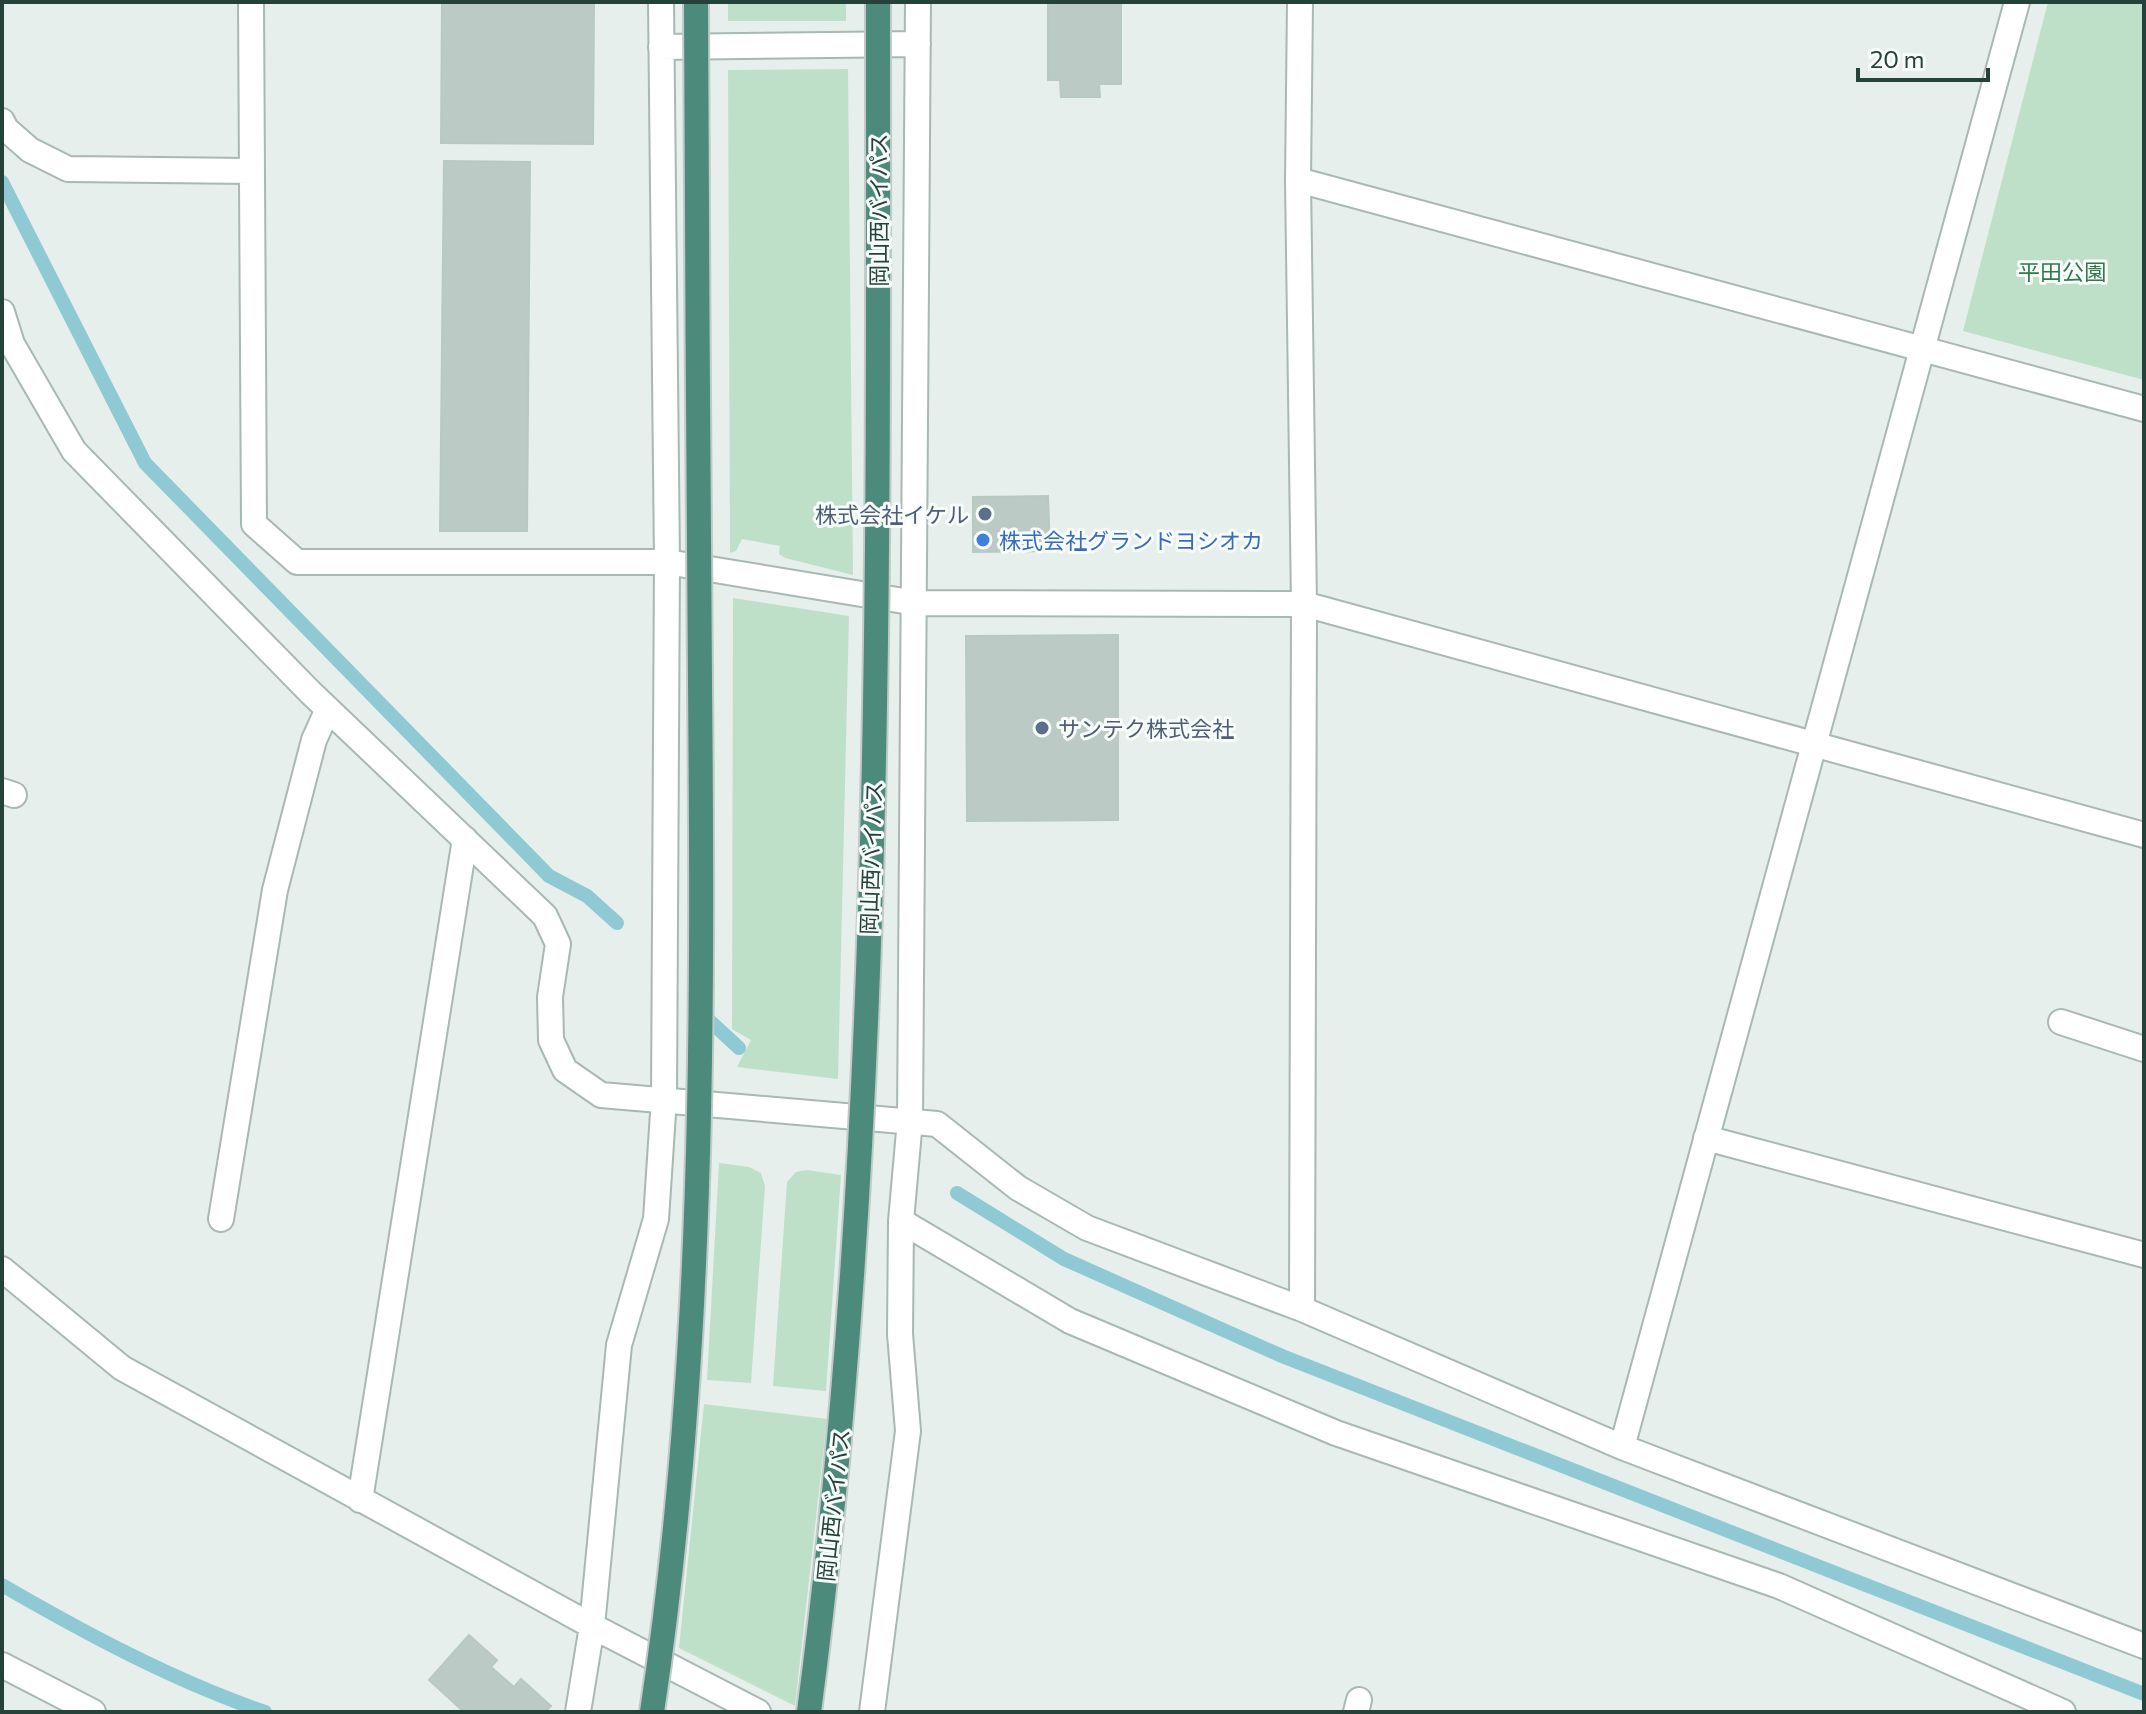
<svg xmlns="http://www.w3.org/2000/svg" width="2146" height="1714" font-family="Commissioner,'Noto Sans JP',sans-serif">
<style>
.green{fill:#bfe0c8}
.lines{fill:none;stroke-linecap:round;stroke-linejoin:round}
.stream{stroke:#8ec9d4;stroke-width:14}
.building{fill:#bbcac4;stroke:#b8c9c2;stroke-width:2}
.minor-casing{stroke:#a8b8b2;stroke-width:28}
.minor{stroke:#fff;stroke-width:24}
.trunk-bridge-casing{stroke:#c2cac8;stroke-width:28;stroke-linecap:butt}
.trunk-bridge{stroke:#4c8a7c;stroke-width:24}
.service-dot{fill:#5c6f8a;stroke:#f7fbf9;stroke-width:3}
.shop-dot{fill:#3f7fe0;stroke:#f7fbf9;stroke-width:3}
.labels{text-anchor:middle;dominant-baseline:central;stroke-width:6;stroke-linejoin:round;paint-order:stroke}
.street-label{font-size:22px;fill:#24423a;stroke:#f7fbf9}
.park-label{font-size:22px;fill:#2d7a4b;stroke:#f7fbf9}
.service-label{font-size:22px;fill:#4e5e75;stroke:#f7fbf9;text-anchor:end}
.shop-label{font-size:22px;fill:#366cbe;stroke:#f7fbf9;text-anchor:start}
</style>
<rect width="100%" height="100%" fill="#e6efeb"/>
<!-- green -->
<path class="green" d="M728,2H846V21H728Z
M2048,2H2144V380L1963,331Z
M848,69L853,575L785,558L779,554L780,546L742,539L736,551L730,553L728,70Z
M733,598L849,616L838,1079L737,1067L751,1040L732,1029Z
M719,1163L749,1167L761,1173L765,1186L751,1383L707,1380Z
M807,1170L841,1175L826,1391L773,1386L787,1182L796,1172Z
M704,1404L827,1419L795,1706L679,1648Z"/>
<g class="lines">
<!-- stream -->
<path class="stream" d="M2,182L145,463L549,876L587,896L617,923
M699,1011L739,1048
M957,1193L1064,1259L1282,1356L2144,1694
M2,1585C85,1633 174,1681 265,1712"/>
</g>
<!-- building -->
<path class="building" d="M442,2H594L593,144L441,143Z
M1048,2H1121V84H1099L1100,97H1061L1060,80H1048Z
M444,161L530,162L527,531H440Z
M1048,496L1050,551L973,552V497Z
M1118,635V820L967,821L966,636Z
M469,1635L497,1660L491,1667L514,1687L521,1679L551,1706L545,1712H464L429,1680Z"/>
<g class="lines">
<defs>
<path id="minor" d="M251,2L254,524L297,562H667L916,603L1304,604L2144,835
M1300,2L1298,180L1304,604L1302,1309
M661,47L918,44
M2,121L6,129L30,150L68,169L250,171
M1298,180L2144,409
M2,312L12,344L74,451L311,693L545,916L558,944L550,997L551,1040L565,1070L601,1095L937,1124L1018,1188L1087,1228L1302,1309L1622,1447L2144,1646
M2,791L14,795
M2061,1022L2144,1049
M1706,1138L2144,1255
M221,1219L275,890L314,740L328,709
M901,1221L1070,1321L1336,1433L1779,1586L2063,1712
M2,1269L122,1368L592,1626L758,1712
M1622,1447L2017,2
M360,1500L465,839
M2,1665L93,1712
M578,1712L592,1626L619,1345L656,1219L664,1098L667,562L661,2
M872,1712L908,1431L900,1334L901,1221L910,1120L918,2
M1356,1712L1359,1700"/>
</defs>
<!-- minor casing -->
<use href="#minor" class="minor-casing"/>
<!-- minor -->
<use href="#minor" class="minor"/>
<defs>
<path id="trunk-bridge" d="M652,1712C704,1370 703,1026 700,682C698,455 697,229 696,2
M809,1712C884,1145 878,573 878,2"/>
</defs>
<!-- trunk-bridge casing -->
<use href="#trunk-bridge" class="trunk-bridge-casing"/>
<!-- trunk-bridge -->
<use href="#trunk-bridge" class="trunk-bridge"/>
</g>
<!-- markers -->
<g class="service-dot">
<circle cx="985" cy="514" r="8"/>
<circle cx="1042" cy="728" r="8"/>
</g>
<circle class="shop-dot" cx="983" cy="540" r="8"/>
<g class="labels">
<!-- street labels -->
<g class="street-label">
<text transform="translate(878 210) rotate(-90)">岡山西バイパス</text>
<text transform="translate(871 858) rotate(-88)">岡山西バイパス</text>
<text transform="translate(833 1505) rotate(-84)">岡山西バイパス</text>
</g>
<!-- park labels -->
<g class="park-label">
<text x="2062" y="271">平田公園</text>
</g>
<!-- service labels -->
<g class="service-label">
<text x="969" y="514">株式会社イケル</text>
<text x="1058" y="728" text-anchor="start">サンテク株式会社</text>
</g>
<!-- shop labels -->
<g class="shop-label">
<text x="999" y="540">株式会社グランドヨシオカ</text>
</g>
</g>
<!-- border -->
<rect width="2146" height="1714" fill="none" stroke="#24423a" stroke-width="8"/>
<!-- scale -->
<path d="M1858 68v12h130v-12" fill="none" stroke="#24423a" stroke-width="4"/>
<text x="1870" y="68" font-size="24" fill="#24423a" stroke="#f7fbf9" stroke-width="6" paint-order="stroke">20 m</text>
</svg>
